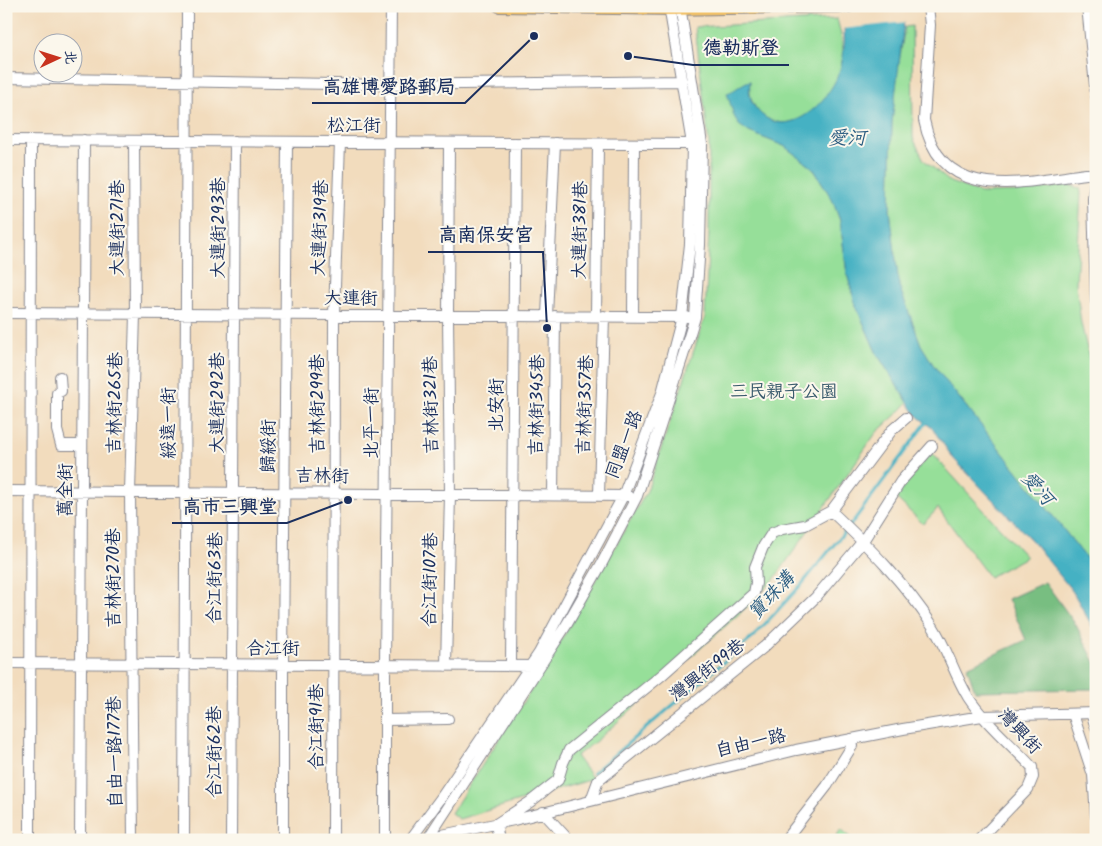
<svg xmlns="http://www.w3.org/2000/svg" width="1102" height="846" font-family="Kalam,'LXGW WenKai TC',sans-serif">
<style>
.green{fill:#96df99;stroke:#58877c}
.forest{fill:#78be81;stroke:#4a7670}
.water{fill:#45b1c3;stroke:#307090}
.pier{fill:#f2dcbd}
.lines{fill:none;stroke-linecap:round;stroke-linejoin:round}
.stream{stroke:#45b1c3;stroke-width:3}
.minor-casing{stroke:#86868e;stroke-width:12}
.major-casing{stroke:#86868e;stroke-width:14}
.minor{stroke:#fff;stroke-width:10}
.major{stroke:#f2c26a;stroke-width:12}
.labels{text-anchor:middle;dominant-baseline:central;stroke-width:4;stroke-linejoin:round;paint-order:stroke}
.street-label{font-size:18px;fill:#1b2f5e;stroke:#fbf7ec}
.park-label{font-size:18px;fill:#3a5b6d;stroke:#fbf7ec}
.water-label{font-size:19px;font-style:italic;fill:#2a5c81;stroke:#fbf7ec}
.leader{fill:none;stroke:#1b2f5e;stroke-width:2}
.callout-dot{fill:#1b2f5e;stroke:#fbf7ec;stroke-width:2}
.callout-label{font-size:19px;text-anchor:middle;font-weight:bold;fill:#1b2f5e;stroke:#fbf7ec;stroke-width:4;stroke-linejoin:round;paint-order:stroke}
</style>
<rect width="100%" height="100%" fill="#fbf7ec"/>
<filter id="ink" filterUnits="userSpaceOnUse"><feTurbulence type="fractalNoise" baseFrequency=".02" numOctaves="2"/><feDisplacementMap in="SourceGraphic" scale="10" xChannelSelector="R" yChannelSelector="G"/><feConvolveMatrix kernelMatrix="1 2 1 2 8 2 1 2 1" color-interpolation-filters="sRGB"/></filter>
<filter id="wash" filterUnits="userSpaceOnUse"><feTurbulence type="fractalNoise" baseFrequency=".0096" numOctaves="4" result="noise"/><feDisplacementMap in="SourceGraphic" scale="20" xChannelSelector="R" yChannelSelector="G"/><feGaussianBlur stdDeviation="1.12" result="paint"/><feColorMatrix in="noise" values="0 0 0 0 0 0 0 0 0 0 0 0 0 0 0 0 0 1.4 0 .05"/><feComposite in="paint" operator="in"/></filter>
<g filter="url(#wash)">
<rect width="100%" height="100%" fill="#f2dcbd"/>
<!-- green -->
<path class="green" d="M837,19C840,30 843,42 843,53C842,66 837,82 830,93C816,114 785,134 762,115C751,105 749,94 750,81C742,84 736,91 728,93L749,132L784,146L813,168L832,199L840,221L847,274L856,306L877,354L908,402L901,410L876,433L775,578L749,605L595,742L576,756L593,779L459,819L451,813L543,672L647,491L705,317L709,231V144L695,27Z
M912,26L913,138L924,160L950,182L981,193L1022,192L1068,185L1080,188L1081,193L1076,284L1081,323L1096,388V574L1087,559L934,366L921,345L899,286L890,210L892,122L898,68L905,27Z
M931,452L1026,557L989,577L938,508L923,524L895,497Z
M841,829L854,840H834Z"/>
<!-- forest -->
<path class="forest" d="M1045,582L1076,625L1096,664V689L975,691L967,667L1026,640L1008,599Z"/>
<!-- water -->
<path class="water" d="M843,6L905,13L892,122L890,210L899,286L921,345L934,366L1087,559L1096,574V633L1073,592L1034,543L953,458L932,428L916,415L877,354L856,306L847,274L840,220L832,199L813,168L784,146L749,132L739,125L734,116L727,93C736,91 741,83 750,81C748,93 750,103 759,112C788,142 827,103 838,75C847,54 844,28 843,6Z"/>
<!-- pier -->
<path class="pier" d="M841,6H907V22L842,29Z"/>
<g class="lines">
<!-- stream -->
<path class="stream" d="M593,773L752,638L802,584L855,519L928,420"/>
</g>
</g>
<g filter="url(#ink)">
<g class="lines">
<defs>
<path id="minor" d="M928,6L930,25L924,120C941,205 1022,182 1086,174H1096
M1087,6L1096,96
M6,78L390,85L682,81
M6,140L696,144
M1096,171L1093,199L1096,301
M6,313L687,317
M547,316L555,143
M596,316L598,144
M633,317L634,144
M60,377L61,391L57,393V430L61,445H82
M6,491L628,496
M553,495L555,316
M599,495L604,316
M831,511C868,546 905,583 932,625C947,648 954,674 968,697C985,723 1011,744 1032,767L1033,777L1028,789L979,840
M6,663L534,666
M446,666L450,494L448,316L449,143
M511,666L515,143
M1091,713L1096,727
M1073,714L1093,775L1096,816
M386,720L448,719
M591,800L598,781L764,647L816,597L863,541L901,481L932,446
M543,812L565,836L566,840
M30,840C29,607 32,373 31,140
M80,840L84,140
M133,840L130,492L135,314L134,141
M184,840L187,6
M231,840L235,141
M283,840V665L287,142
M333,840L334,315L340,142
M385,840V665L391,6
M410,840L441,798L539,653L623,496L662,393L682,317L690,244L692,144L669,6
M418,840L514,820L796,750L903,729L982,716L1096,713
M427,840L567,624L602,563L637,496L683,356L695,317L700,245L702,144L680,6
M499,840L496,824L530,802L558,780L563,763L569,750L662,675L754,593L756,583L755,567L763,547L772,533L782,529L805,525L831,511L892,430L906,418
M785,840L827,786L852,746L851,739"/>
<path id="major" d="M499,6L670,9L849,6"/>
</defs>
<!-- minor casing -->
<use href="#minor" class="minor-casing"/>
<!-- major casing -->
<use href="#major" class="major-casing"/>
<!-- minor -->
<use href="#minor" class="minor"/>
<!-- major -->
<use href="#major" class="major"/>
</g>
</g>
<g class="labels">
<!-- street labels -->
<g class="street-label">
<text x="354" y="126">松江街</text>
<text transform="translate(118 228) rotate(-90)">大連街271巷</text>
<text transform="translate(219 228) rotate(-90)">大連街293巷</text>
<text transform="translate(321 228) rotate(-88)">大連街319巷</text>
<text transform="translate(581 230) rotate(-89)">大連街381巷</text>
<text x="351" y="299">大連街</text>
<text transform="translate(116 403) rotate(-89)">吉林街265巷</text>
<text transform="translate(218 403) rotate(-90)">大連街292巷</text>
<text transform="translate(318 404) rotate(-90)">吉林街299巷</text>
<text transform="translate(432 405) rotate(-91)">吉林街321巷</text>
<text transform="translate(497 405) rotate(-90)">北安街</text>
<text transform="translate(538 405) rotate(-89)">吉林街345巷</text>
<text transform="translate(586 405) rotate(-88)">吉林街357巷</text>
<text transform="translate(169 423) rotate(-90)">綏遠一街</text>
<text transform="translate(372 423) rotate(-90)">北平一街</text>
<text transform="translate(625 445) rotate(-69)">同盟一路</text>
<text transform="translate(269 446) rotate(-90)">歸綏街</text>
<text transform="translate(322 477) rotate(1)">吉林街</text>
<text transform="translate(66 490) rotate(-90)">萬全街</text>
<text transform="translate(114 578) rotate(-90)">吉林街270巷</text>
<text transform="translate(216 578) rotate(-89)">合江街63巷</text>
<text transform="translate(431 580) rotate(-89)">合江街107巷</text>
<text x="273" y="649">合江街</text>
<text transform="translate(708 671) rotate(-38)">灣興街99巷</text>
<text transform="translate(317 727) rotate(-90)">合江街91巷</text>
<text transform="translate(1019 732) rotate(47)">灣興街</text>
<text transform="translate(751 744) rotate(-13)">自由一路</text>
<text transform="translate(116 752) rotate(-91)">自由一路177巷</text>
<text transform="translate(215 752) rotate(-90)">合江街62巷</text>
</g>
<!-- park labels -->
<g class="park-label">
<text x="784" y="392">三民親子公園</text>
</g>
<!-- water labels -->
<g class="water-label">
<text x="847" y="139">愛河</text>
<text transform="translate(1037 489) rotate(49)">愛河</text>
<text transform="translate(772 596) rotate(-47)">寶珠溝</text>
</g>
</g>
<!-- callouts -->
<path class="leader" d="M628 56L693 65H789M534 36L465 103H312M547 328L543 252H428M348 500L287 523H172"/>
<g class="callout-dot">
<circle cx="628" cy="56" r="5"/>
<circle cx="534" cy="36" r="5"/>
<circle cx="547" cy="328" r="5"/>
<circle cx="348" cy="500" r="5"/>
</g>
<g class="callout-label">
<text x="741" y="54">德勒斯登</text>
<text x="389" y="93">高雄博愛路郵局</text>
<text x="486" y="241">高南保安宮</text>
<text x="230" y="513">高市三興堂</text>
</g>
<!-- margin -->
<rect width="1102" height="846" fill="none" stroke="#fbf7ec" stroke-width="25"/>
<!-- north arrow -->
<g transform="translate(58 58) rotate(86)"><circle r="24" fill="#fbf7ec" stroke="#a1a7b3"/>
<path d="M0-4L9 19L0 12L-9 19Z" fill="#c8321e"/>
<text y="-8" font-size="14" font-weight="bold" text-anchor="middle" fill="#1b2f5e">北</text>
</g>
</svg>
